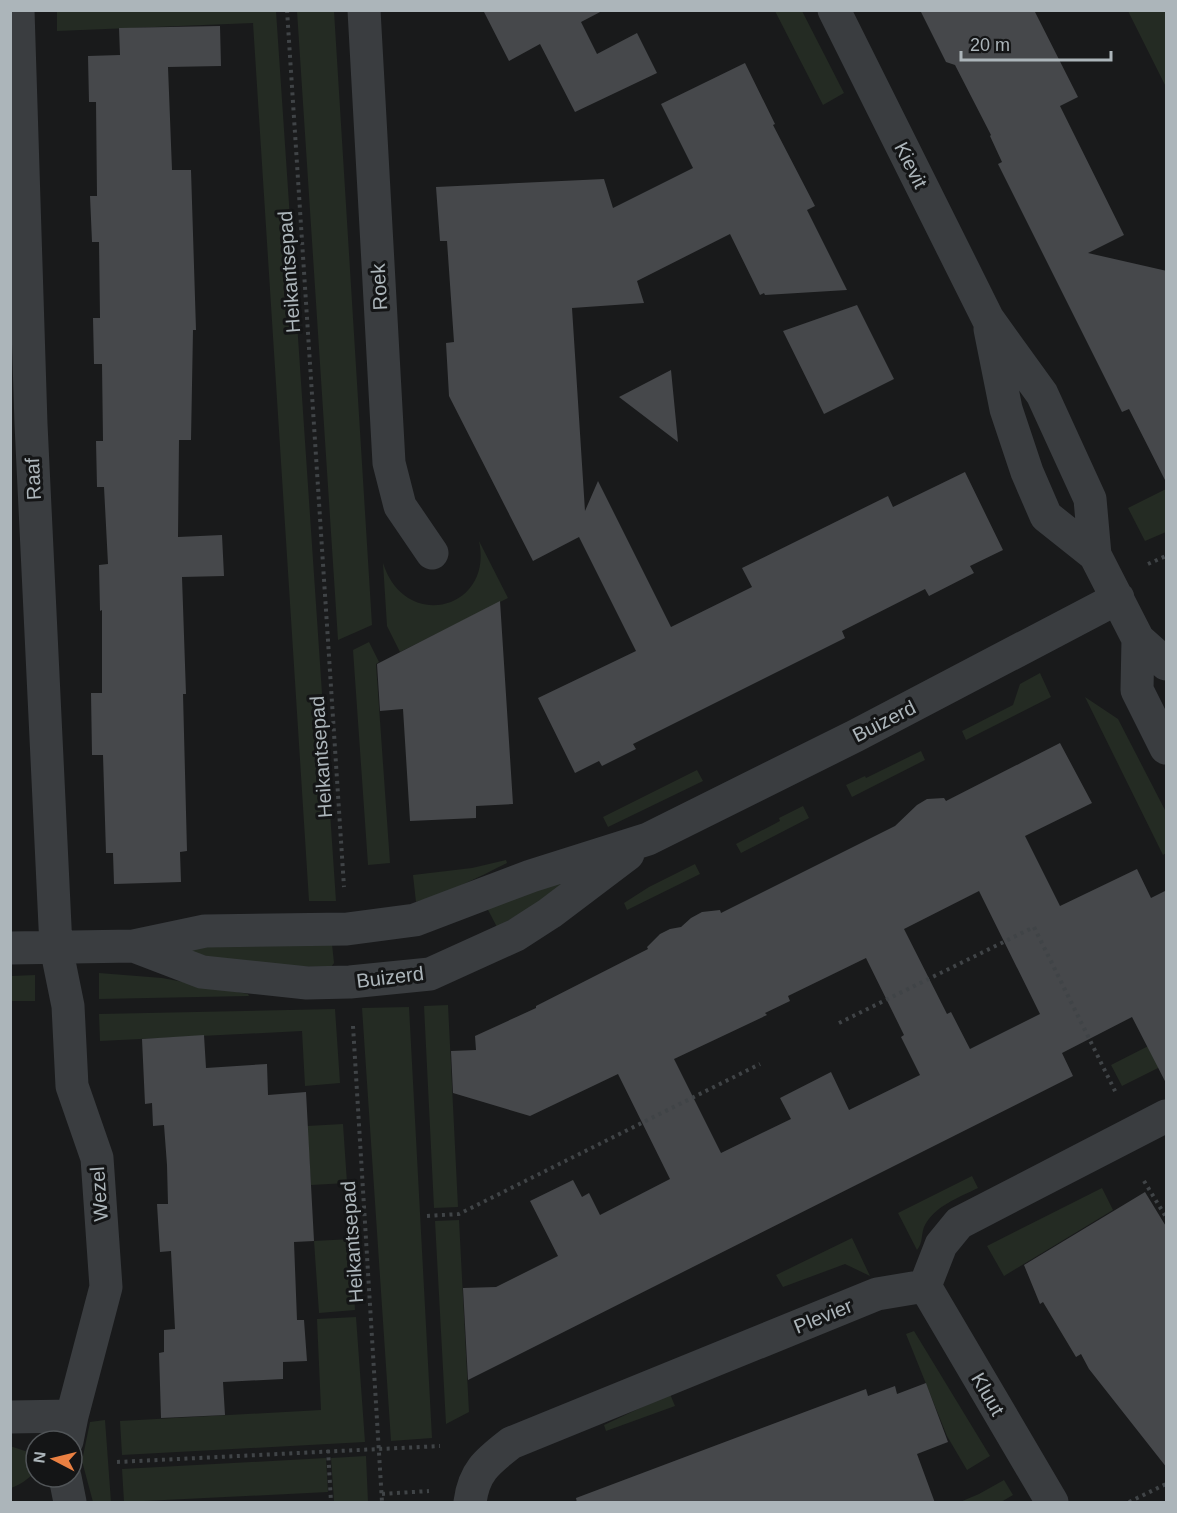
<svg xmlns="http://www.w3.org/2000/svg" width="1177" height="1513" font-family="Arial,sans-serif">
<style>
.green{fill:#242b23}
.building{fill:#46484b;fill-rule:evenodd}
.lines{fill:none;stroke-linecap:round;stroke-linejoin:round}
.path{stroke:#404447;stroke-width:4;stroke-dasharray:3 4.5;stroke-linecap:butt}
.minor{stroke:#3a3d40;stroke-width:33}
.labels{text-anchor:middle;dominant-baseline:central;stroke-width:6;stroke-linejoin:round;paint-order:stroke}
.street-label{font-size:20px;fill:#acb5ba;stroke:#141516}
</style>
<rect width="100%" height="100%" fill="#191a1b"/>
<!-- green -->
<path class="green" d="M57,11H276L336,901H309L253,23L57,31Z
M297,11H334L372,625L338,640Z
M775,11H802L844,93L823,105Z
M1128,11H1166V87Z
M1166,489V532L1145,541L1128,508Z
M479,541L508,598L400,652L387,626L383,563C405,633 494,609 479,541Z
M369,642L379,662L376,664L390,863L368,865L353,650Z
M1040,673L1051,697L966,740L962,731L1013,705L1020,684Z
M1085,697L1118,719L1166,812V853L1163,855Z
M921,751L925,760L852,797L846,785L865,776L866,778Z
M697,770L703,781L608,827L603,817Z
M803,806L809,818L741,853L736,844L780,821L779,818Z
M506,860L507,863C477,878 448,893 416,902L413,875L472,868Z
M695,864L700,874L627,910L624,903L649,887Z
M558,875L564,888L497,927L487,908Z
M332,944L334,963L331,967C282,967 239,964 191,953L193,946Z
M99,973L162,978L248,994L249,996L99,999Z
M35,975V1001H11V976Z
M448,1005L458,1207L434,1208L424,1006Z
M409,1007L432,1438L391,1441L362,1008Z
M335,1009L340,1083L305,1086L302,1031L100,1041L99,1014Z
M1166,1037V1064L1122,1086L1111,1065Z
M343,1124L347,1183L311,1185L307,1126Z
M972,1176L978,1188C958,1198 934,1206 924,1227C921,1235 923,1243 917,1250L898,1213Z
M1102,1188L1113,1210L1004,1276L987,1246Z
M459,1220L469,1412L446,1424L435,1221Z
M852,1238L870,1276L845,1264L783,1287L776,1275Z
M351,1239L355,1310L319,1313L314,1241Z
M356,1317L365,1442L122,1455L120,1421L321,1410L317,1319Z
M914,1331L990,1456L967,1470L947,1436L906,1334Z
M670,1394L675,1406L606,1431L604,1425Z
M105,1420L111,1502H93L82,1461L90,1422Z
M10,1446L28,1452L36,1461V1471C28,1479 22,1484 11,1488Z
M366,1456L368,1502H334L331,1458Z
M326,1458L328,1492L124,1502L122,1469Z
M1004,1480L1013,1495L1001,1502H960L979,1494Z"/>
<!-- building -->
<path class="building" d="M483,10H604L581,22L597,54L637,33L657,73L575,112L540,44L509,61Z
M920,10H1034L1078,97L1060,106L1124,235L1088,253L1167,271V484L1129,409L1122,412L998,164L1002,162L990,136L991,135L955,65L946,62Z
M220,26L221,66L168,67L172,170H191L196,330H193L191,440H179L178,537L222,535L224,576L182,577L186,694H183L187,851L180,852L181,882L114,884L113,853H106L103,755H92L91,693H102V610L100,611L99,565L108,564L104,487H97L96,441H103L102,364H94L93,318H100L99,242H92L90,196H97L96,102H89L88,56L120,55L119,28Z
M745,63L775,124L773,125L815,206L807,210L847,290L765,295L764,293L760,295L730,234L637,281L644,303L572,308L585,511L598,481L671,627L752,587L742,568L888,496L893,507L965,472L1003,550L970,566L974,573L929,596L925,589L842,631L845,638L633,744L636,749L602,766L599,761L575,773L538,698L636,651L579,537L533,561L449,396L446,343L454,342L447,241H440L436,187L604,179L613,208L693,168L661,104Z
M857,305L894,379L824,414L783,331Z
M671,370L678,442L619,397Z
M500,601L513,804L476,806V818L410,821L403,709L380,711L377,664Z
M1060,743L1092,803L1025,836L1060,906L1137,869L1151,898L1167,890V1085L1132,1017L1062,1053L1073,1076L468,1380L463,1288L496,1287L558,1256L530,1201L573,1180L582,1197L589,1193L600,1215L670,1179L618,1074L530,1116L453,1093L451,1051L476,1050L475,1036L536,1008V1006L648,949L647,947L660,934L670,929L681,927L691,918L702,912L720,910L721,913L895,826L917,805L927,799L944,798L946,801ZM979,891L1040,1014L970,1049L951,1012L947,1014L904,929ZM866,958L904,1035L901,1037L920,1075L849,1110L831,1072L780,1098L791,1119L721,1153L674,1059L767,1015L765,1013L790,1001L788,996Z
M204,1035L206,1068L267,1064L268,1095L306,1092L314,1241L294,1242L297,1320H304L307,1361L283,1362V1379L223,1382L225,1415L161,1418L159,1353L164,1352V1330L175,1329L171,1251L160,1252L157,1204H168L167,1165L164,1125L153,1126L152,1103L145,1104L142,1039Z
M1145,1192L1167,1228V1468L1089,1369L1081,1354L1076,1357L1043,1302L1040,1304L1024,1265Z
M926,1383L948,1442L917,1454L935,1503H577L576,1498L866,1389L868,1396L895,1386L897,1394Z"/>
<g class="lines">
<!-- path -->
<path class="path" d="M287,10L344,887
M1148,564L1166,556
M839,1023L1034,927L1116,1093
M353,1026L382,1502
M1144,1181L1166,1217
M427,1216L459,1214L760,1064
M328,1450L331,1502
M117,1462L440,1446
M382,1494L429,1491
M1129,1502L1166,1484"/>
<!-- minor -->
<path class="minor" d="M18,10L31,424L56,947L68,1006L72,1086L97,1158L106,1287L72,1416L67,1441
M364,10L389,463L400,506L432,553
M834,10L988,319L1042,394L1090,499L1095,555
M990,329L1006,409L1027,472L1046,516L1095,555L1138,639L1166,664
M1138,639L1137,690L1166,748
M134,946L202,972L307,983L350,982L430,974L516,935L550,913L628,854
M10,948L134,946L205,931L347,929L415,920L531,876L648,839L855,736L1118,598
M925,1286L1052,1502
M10,1417L72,1416
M65,1477L70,1502
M470,1502C474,1471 488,1461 511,1443L877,1294L925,1286L941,1245L959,1223L1166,1116"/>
</g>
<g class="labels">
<!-- street labels -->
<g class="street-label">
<text transform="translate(911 165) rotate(63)">Kievit</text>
<text transform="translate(289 272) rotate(-94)">Heikantsepad</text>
<text transform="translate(379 287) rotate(-93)">Roek</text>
<text transform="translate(33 479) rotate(-93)">Raaf</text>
<text transform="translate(884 721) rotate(-27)">Buizerd</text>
<text transform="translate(321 757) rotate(-94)">Heikantsepad</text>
<text transform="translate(390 977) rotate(-7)">Buizerd</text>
<text transform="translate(99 1194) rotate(-94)">Wezel</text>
<text transform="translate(352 1242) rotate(-94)">Heikantsepad</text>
<text transform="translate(823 1316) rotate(-22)">Plevier</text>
<text transform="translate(988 1394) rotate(60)">Kluut</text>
</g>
</g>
<!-- border -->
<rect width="1177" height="1513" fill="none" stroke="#acb5ba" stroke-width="24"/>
<!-- north arrow -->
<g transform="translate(54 1459) rotate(277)"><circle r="28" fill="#141516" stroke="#515558" stroke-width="1.5"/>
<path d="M0-4.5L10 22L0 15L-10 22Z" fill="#ea8042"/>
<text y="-9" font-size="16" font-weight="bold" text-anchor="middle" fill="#acb5ba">N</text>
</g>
<!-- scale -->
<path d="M961 51v9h150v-9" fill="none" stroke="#acb5ba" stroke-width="3"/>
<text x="970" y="51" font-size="18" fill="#acb5ba" stroke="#141516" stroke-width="4.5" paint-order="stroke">20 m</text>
</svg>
